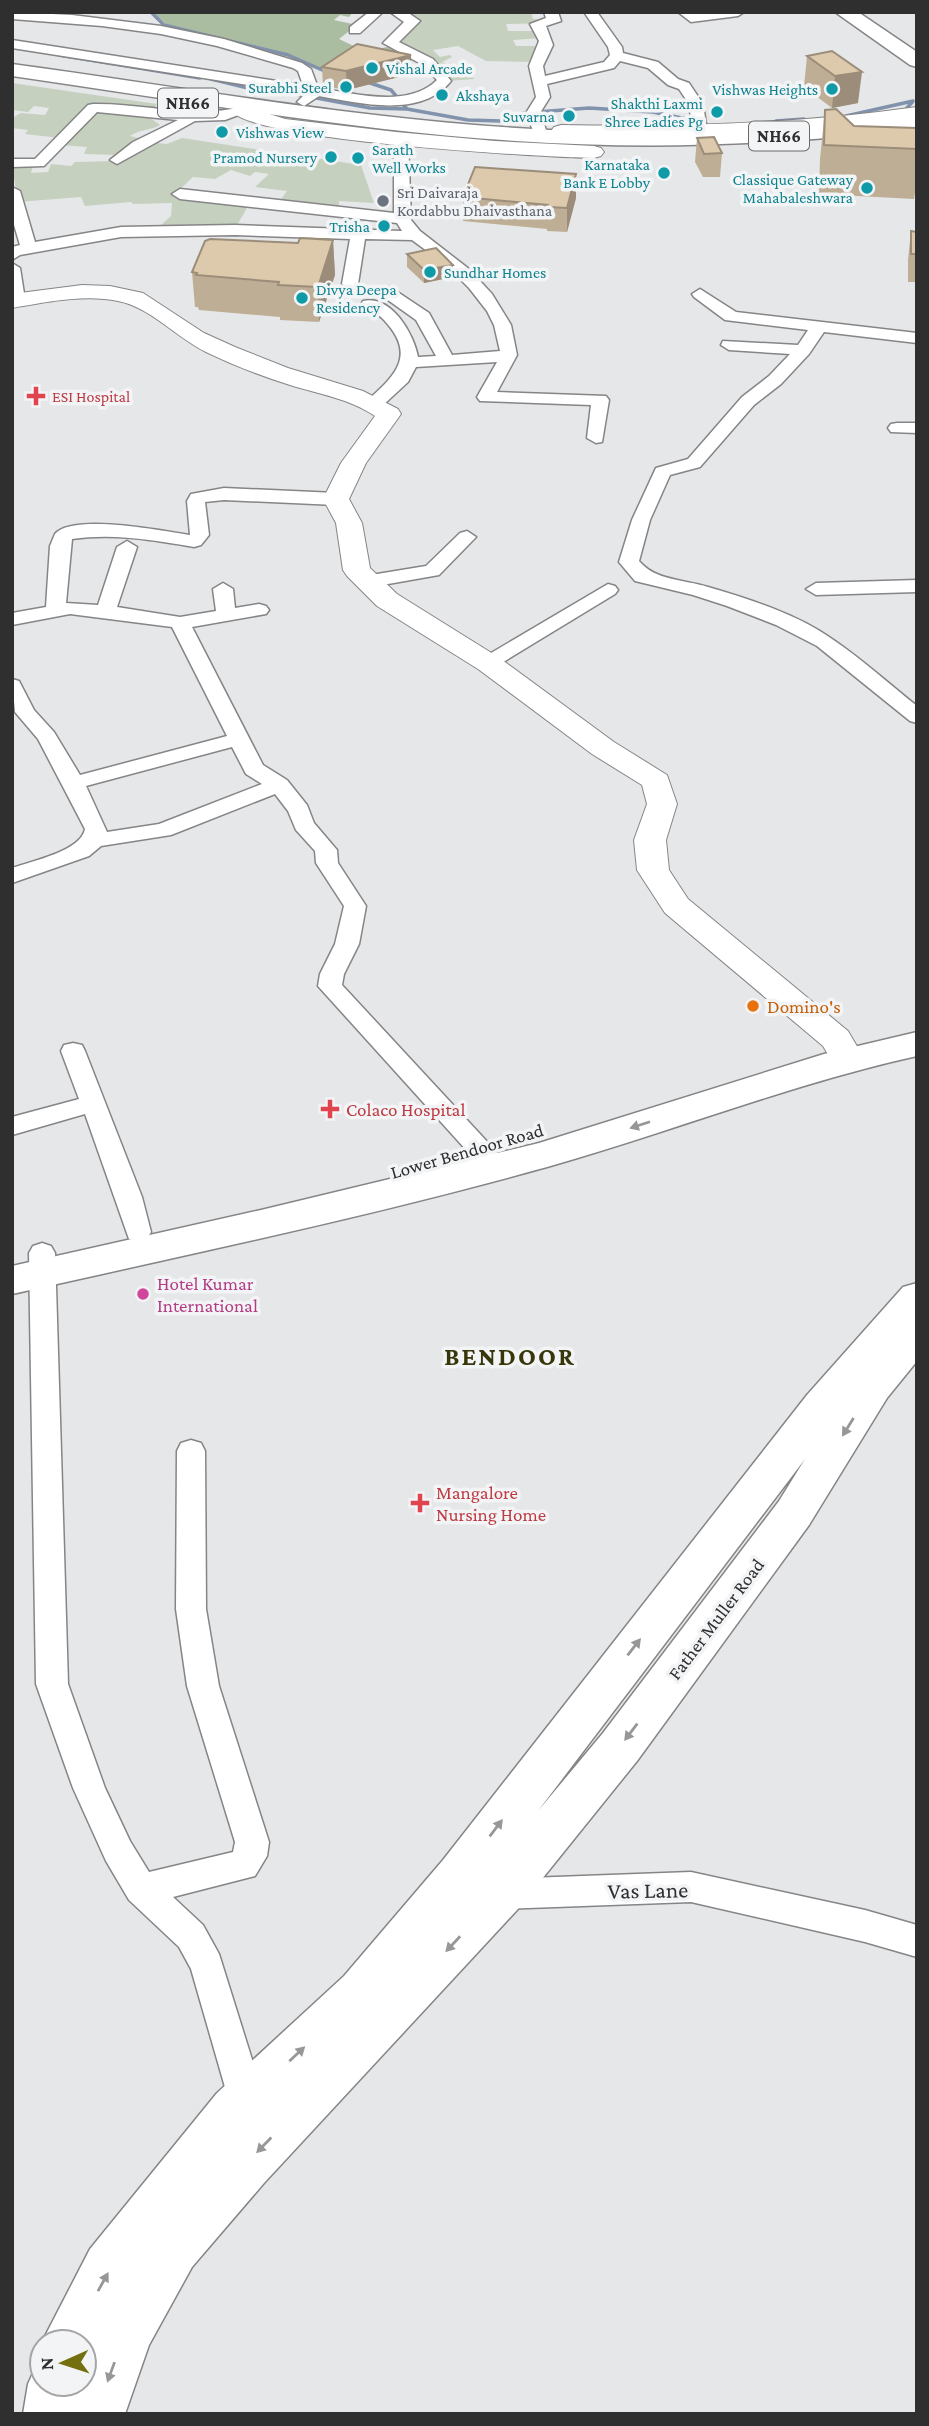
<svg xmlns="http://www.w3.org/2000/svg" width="929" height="2426" font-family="'Crimson Pro',serif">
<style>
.green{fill:#c5d1be}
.forest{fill:#abbda1}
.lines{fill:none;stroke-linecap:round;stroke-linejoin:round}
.stream{stroke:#8092ac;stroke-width:3.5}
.street-casing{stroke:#858587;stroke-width:3}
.secondary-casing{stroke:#858587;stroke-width:2}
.primary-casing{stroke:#858587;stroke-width:3}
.highway-casing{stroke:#858587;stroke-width:3}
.street{fill:#fff;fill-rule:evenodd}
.secondary{fill:#fff;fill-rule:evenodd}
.primary{fill:#fff;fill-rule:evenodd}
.highway{fill:#fff;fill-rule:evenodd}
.wall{fill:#beae95}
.shaded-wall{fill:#9b8d79}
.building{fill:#ddcaad;stroke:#9b8d79;stroke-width:2}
.oneway{fill:#979798}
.culture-dot{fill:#0f9aa8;stroke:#f3f4f6;stroke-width:2.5}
.worship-dot{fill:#6b7280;stroke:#f3f4f6;stroke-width:2.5}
.health-dot{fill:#e0444e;stroke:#f3f4f6;stroke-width:2.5}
.food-dot{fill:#e8710a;stroke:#f3f4f6;stroke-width:2.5}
.hotel-dot{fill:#d1479c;stroke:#f3f4f6;stroke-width:2.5}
.labels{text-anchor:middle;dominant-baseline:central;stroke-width:7;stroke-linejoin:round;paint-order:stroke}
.far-culture-label{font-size:16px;fill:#0d838f;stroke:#f3f4f6;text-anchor:end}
.far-worship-label{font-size:16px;fill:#5b616d;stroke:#f3f4f6;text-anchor:start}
.far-health-label{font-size:16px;fill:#be3a42;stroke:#f3f4f6;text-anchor:start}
.shield{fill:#f3f4f6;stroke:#6a6a6b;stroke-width:2}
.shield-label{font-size:18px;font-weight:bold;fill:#2f2f30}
.food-label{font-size:19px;fill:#c56008;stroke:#f3f4f6;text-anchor:start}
.health-label{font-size:19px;fill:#be3a42;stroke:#f3f4f6;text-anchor:start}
.street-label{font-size:19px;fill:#2f2f30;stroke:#f3f4f6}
.hotel-label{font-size:19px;fill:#b23c85;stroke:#f3f4f6;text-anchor:start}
.near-street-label{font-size:23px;fill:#2f2f30;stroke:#f3f4f6}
.district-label{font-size:26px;font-weight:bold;letter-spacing:2px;fill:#38360b;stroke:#f3f4f6}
</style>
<rect width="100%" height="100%" fill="#e6e7e9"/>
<!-- green -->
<path class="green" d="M401,12H531L533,19H549V23L506,24L508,31H539L541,38L513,40L516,46H544L535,62L486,61L458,46L433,50L440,57L450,55L452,57L442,62L475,79L447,81C438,59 415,53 395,43L416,21Z
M12,83L157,104L151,111L86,106L60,138L25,134L28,130L12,128V118L21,113L45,115L49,108L34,106L28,112L12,110Z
M91,110L149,117L160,125C149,131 140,129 130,136L146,140L120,155L84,154L87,147L60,145Z
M182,138L361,165L374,203L339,201V210L279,202L287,191L255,187L269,174L255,172L250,176L231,170L215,179L193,177L178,191L250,203L237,225H161L171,216L172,203L133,204L131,202L85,206L81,197L18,202L12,165L33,166L31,173L48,172L51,164L71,166L75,162L119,161L148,142L167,144Z"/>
<!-- forest -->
<path class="forest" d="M153,12H353L349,17L340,15L334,20L357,25L339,39L364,51L388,47L398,49L397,54L332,73L290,55L166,24Z"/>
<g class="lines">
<!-- stream -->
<path class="stream" d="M151,12L164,25L288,55L329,73
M59,55L200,78
M211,79L252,89L263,88L370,108L407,109
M367,82L391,90L407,109L468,120L501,121L524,113L589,108L653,112L696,121
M846,116L913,101L901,115
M846,116L913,101L901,115
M776,121L804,119
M776,121L804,119"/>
<defs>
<path id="street" d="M12,12L72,15L161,26L224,39L302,63L311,69L318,88C353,93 408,109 437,80L423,65L383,43L404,22L390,12H407L420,21L399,42L433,59L451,81C421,119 359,103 319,96L304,106L297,102L305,94L12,48V40L303,85L298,71L293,68L217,46L161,34L102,26L12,19Z
M369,12H383L360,33H350V27Z
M544,12H558L561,21L546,26L553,45L543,66L545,76L604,62L610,55L608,47L584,12H597L622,47L623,53L658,62L678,79L689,83L703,104L707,131L705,134L700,135L693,131L689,104L679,89L668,85L648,68L620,61L614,68L547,84L550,97L540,113L546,130L539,134L534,133L526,113L536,97L529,66L539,41L530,24L546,18Z
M678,12H744L738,16L691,22Z
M93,104C144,103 192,119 242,107L249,111L225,120L195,121L117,164L110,160L133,142L178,120L97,112L44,166L12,167V159H35L88,105Z
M401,135L408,139L411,220L420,231L469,269L492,294L511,325L517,355L497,392L606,396L609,400L602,442L596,443L587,438L591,405L480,401L477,397L497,362L416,367L408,382L381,407H369L366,403L369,399C397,374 416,354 384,320C378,313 367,311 361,304L363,301C391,294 414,334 418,357L436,356L416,320L378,293L376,290L378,287H390L429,313L452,355L500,351L494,325L487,311L469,288L446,265L412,240L365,239L358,284L350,289L342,284L350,239L235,235L121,237L20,255L12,260V247L20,245L12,218V187L20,191L35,242L121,227L235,225L402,231L397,223L180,199L172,194L180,189L394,213V139Z
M12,263L20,268L25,300L17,305L12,304Z
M700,289L736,312L917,333V343L824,332L809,354L781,384L754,405L700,467L670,475L650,520L639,561C656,581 683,579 708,587C749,599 797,614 832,639C862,659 889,684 917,706V723L910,721L817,646L776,625L727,606L693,595L635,581L619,562L632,520L656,468L688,459L742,397L769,376L790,354L729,350L721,345L723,341L798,345L808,330L725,320L694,297L692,294Z
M897,423H917V433L891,432L888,428L891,424Z
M224,488L336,493L345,499L336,505L224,500L205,502L209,535L201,545L194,547C152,540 114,533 72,539L66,603L98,605L117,547L127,541L137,547L117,607L180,617L216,611L213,589L223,583L233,589L235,608L259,604L266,606L269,610L266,614L192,627L263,765L287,780L307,805L314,823L337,850L338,863L366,906L359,944L344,974L342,985L505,1161L509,1167L505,1173L496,1176L487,1173L318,986L320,974L335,944L344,906L316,863L315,851L296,830L288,811L275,794L171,835L101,846L89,856L12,883V868C32,861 81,851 85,829L38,739L15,712L12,679L19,681L34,710L54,732L80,775L227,736L172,627L70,614L12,625V613L46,607L50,546L55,534C72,513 164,531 190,535L187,501L191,494ZM232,747L246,774L262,784L159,824L107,832L86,786Z
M467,531L476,537L439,575L371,587L361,581L371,575L426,566L460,533Z
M917,580V592L816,595L806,589L816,583Z
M608,584L615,586L618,590L615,594L495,667H481L478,663L481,659Z
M73,1043L82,1045L85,1051L142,1197L151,1232L147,1239L138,1241L129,1239L85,1114L12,1135V1117L79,1099L61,1051L64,1045Z
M42,1243L51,1246L55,1253L68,1684L105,1788L130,1841L149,1872L233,1852L235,1842L187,1686L176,1609L177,1451L181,1443L191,1440L201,1443L205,1451L206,1609L219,1686L269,1842L267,1856L255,1876L173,1897L203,1925L219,1954L265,2101L260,2113L247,2118L234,2113L229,2101L191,1969L179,1947L129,1900L106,1861L73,1788L36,1684L29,1253L33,1246Z
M691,1872L865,1910L917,1925V1957L865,1942L691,1902L500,1909L483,1903L478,1892L483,1881L495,1877L500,1879Z"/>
<path id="secondary" d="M242,105L285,119L396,132L495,141L594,146L601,148L604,152L601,156L594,158C544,157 253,141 232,111L235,107Z
M917,107V119C798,136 680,139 561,137L554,135L551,131L554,127L561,125C680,127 798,124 917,107Z
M82,285L110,286L143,293L204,333L235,347L288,368L363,391L398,409L401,414L366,463L349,499L362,523L370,568L397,594L498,657L614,742L667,775L677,804L666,840L669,870L688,899L848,1031L865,1060L860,1068L848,1071L836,1068L823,1046L665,913L637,870L634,840L647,804L642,785L592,754L478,669L377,606L347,576L343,570L336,523L323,499L341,463L375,416C350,399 319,394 290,385C261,376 233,365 206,352C177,338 150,307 118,301C84,294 47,302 12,308V294Z"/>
<path id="primary" d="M917,1032V1056C791,1084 671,1132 547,1167C371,1216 191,1254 12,1294V1266L261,1210L539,1143L824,1054Z
M917,1283V1361L887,1398L809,1525L637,1761L517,1910L264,2183L192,2267L149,2345L125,2414H23L28,2384L37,2364L42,2362V2384H84V2342H42L90,2249L217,2093L344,1976L443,1860L807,1395L903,1287ZM805,1459L779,1501L603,1733L538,1811Z"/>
<path id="highway" d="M835,12H858L917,52V67L910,65Z
M12,64C180,87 347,117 516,128C650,137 783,132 917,117V129C783,145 650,150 516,141C347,130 180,100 12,76Z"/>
</defs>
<!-- street casing -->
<use href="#street" class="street-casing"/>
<!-- secondary casing -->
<use href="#secondary" class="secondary-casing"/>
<!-- primary casing -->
<use href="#primary" class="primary-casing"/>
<!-- highway casing -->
<use href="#highway" class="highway-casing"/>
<!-- street -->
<use href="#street" class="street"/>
<!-- secondary -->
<use href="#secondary" class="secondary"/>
<!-- primary -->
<use href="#primary" class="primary"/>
<!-- highway -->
<use href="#highway" class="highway"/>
</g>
<!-- wall -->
<path class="wall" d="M832,51L858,103L832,108L804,87L807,56Z
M411,55V74L347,90L323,86L322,67Z
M825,110L854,126L917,128V179L914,199L819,194L820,159Z
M697,138L722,153L720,177H703L695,162Z
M576,174V198L567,232L547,231V229L463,221V197Z
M911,231L917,232V282H908V260Z
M333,240L335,275L319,322L280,320V317L199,310L198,307H195L192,272L298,243Z
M407,254L453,277L424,283L407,267Z"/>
<!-- shaded-wall -->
<path class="shaded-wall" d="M411,55V74L347,90L346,71Z
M862,72L858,103L832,108L835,76Z
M576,174V198L567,232V208Z
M333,240L335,275L319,322L318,287Z
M453,265V277L424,283V270Z"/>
<!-- building -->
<path class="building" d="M357,44L411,55L346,71L322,67Z
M832,51L862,72L835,76L807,56Z
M836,109L854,126L917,128V149L824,145L825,110Z
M714,137L722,153L704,154L697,138Z
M475,167L576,174L567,208L548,207V205L463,197Z
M911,231L917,232V254H911Z
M300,238L333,240L318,287L278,285L279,282L196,275L197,273L192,272L205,241L210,239L298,243Z
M436,248L453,265L424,270L407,254Z"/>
<!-- one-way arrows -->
<defs><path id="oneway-solid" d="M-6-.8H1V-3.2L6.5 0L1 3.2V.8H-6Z" transform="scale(1.75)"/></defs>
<g class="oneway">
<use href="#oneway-solid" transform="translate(640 1125) rotate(162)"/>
<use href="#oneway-solid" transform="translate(848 1427) rotate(122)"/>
<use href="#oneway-solid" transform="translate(634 1647) rotate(-52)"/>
<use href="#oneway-solid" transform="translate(631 1732) rotate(127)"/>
<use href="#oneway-solid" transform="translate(496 1828) rotate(-53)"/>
<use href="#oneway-solid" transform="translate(453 1944) rotate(133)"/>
<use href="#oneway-solid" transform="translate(297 2054) rotate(-43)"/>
<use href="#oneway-solid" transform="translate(264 2145) rotate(134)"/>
<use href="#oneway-solid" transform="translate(103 2282) rotate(-61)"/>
<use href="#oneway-solid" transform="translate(111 2372) rotate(110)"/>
</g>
<!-- markers -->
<g class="culture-dot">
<circle cx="372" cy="68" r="7"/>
<circle cx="346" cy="87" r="7"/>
<circle cx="832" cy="89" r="7"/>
<circle cx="442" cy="95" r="7"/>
<circle cx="717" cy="112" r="7"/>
<circle cx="569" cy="116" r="7"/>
<circle cx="222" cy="132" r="7"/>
<circle cx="331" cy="157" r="7"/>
<circle cx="358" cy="158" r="7"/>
<circle cx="664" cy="173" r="7"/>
<circle cx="867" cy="188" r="7"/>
<circle cx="384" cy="226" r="7"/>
<circle cx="430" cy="272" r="7"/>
<circle cx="302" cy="298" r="7"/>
</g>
<circle class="worship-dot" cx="383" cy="201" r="7"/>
<g class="health-dot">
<path d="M32.5 385.5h7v7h7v7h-7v7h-7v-7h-7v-7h7z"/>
<path d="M326.5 1098.5h7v7h7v7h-7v7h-7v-7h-7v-7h7z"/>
<path d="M416.5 1492.5h7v7h7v7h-7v7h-7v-7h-7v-7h7z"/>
</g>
<circle class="food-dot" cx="753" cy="1006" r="7"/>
<circle class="hotel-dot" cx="143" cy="1294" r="7"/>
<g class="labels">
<!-- far-culture labels -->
<g class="far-culture-label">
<text x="386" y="68" text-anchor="start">Vishal Arcade</text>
<text x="332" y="87">Surabhi Steel</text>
<text x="818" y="89">Vishwas Heights</text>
<text x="456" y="95" text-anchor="start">Akshaya</text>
<text x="703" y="103">Shakthi Laxmi<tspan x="703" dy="18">Shree Ladies Pg</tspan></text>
<text x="555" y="116">Suvarna</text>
<text x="236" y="132" text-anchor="start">Vishwas View</text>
<text x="372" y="149" text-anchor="start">Sarath<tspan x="372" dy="18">Well Works</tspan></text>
<text x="317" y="157">Pramod Nursery</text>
<text x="650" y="164">Karnataka<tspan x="650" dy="18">Bank E Lobby</tspan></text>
<text x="853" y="179">Classique Gateway<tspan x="853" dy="18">Mahabaleshwara</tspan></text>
<text x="370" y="226">Trisha</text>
<text x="444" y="272" text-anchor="start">Sundhar Homes</text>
<text x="316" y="289" text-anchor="start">Divya Deepa<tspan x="316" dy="18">Residency</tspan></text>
</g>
<!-- far-worship labels -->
<g class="far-worship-label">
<text x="397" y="192">Sri Daivaraja<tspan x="397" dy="18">Kordabbu Dhaivasthana</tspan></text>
</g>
<!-- far-health labels -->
<g class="far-health-label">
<text x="52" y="396">ESI Hospital</text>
</g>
<!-- shield labels -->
<g class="shield">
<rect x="158" y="88.5" width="60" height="29" rx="5"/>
<rect x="749" y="121.5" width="60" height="29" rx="5"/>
</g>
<g class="shield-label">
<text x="188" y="103">NH66</text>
<text x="779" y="136">NH66</text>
</g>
<!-- food labels -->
<g class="food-label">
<text x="767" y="1006">Domino's</text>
</g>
<!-- health labels -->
<g class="health-label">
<text x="346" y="1109">Colaco Hospital</text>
<text x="436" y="1492">Mangalore<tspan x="436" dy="22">Nursing Home</tspan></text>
</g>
<!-- street labels -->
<g class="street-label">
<text transform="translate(467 1151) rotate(-16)">Lower Bendoor Road</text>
<text transform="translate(716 1619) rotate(-53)">Father Muller Road</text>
</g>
<!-- hotel labels -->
<g class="hotel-label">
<text x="157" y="1283">Hotel Kumar<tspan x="157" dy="22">International</tspan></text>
</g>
<!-- near-street labels -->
<g class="near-street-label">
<text transform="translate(648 1890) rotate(-1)">Vas Lane</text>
</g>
<!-- district labels -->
<g class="district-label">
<text x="510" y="1356">BENDOOR</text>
</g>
</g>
<!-- border -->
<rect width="929" height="2426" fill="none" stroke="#2f2f30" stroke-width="28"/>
<!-- north arrow -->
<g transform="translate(63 2363) rotate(267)"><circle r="33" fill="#f3f4f6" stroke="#a5a5a7" stroke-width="2"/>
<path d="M0-5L12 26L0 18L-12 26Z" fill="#746f0f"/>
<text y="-10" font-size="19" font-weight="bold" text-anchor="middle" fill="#2f2f30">N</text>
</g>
</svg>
